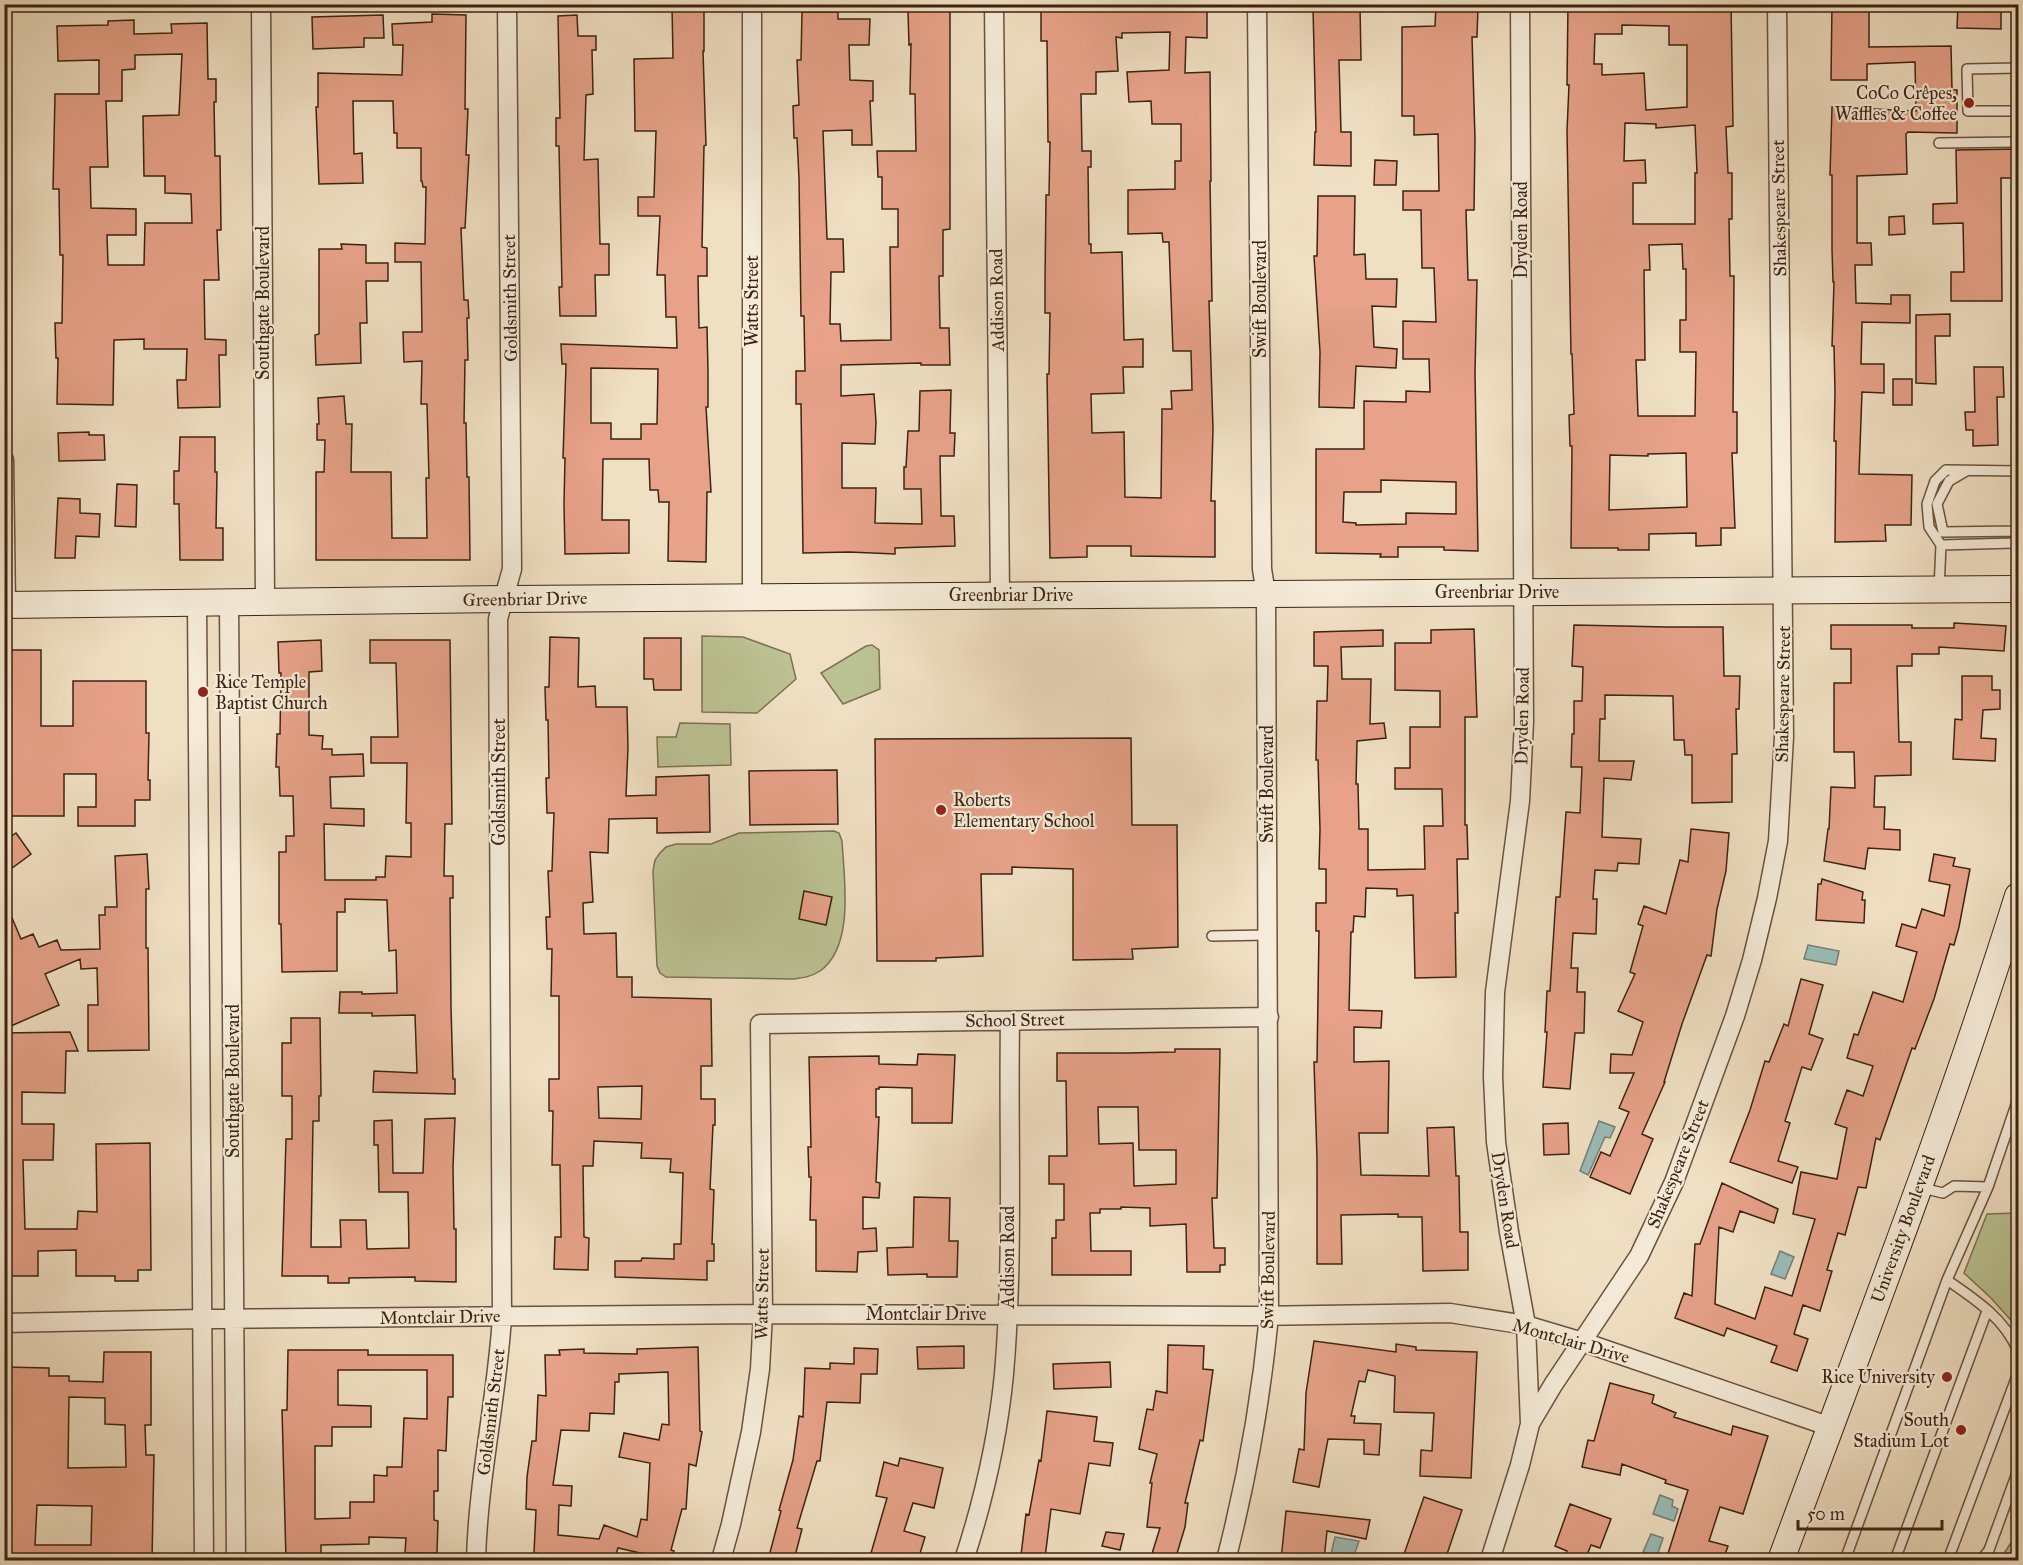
<svg xmlns="http://www.w3.org/2000/svg" width="2023" height="1565" font-family="'IM FELL Great Primer',serif">
<style>
.green{fill:#bbc293;stroke:#7c7252;stroke-width:1.5}
.water{fill:#9abdb8;stroke:#757f76;stroke-width:1.5}
.building{fill:#e7a289;stroke:#3d2312;stroke-width:1.5;fill-rule:evenodd}
.lines{fill:none;stroke-linecap:round;stroke-linejoin:round}
.service-casing{stroke:#6a523e;stroke-width:12}
.minor-casing{stroke:#6a523e;stroke-width:21}
.secondary-casing{stroke:#3d2312;stroke-width:28}
.service{stroke:#f5ebd8;stroke-width:9}
.minor{stroke:#f5ebd8;stroke-width:18}
.secondary{stroke:#f5ebd8;stroke-width:26}
.poi-dot{fill:#8f2418;stroke:#f5ebd8;stroke-width:2}
.labels{text-anchor:middle;dominant-baseline:central;stroke-width:4.5;stroke-linejoin:round;paint-order:stroke}
.poi-label{font-size:18px;fill:#3d2312;stroke:#f5ebd8;text-anchor:end}
.street-label{font-size:18px;fill:#3d2312;stroke:#f5ebd8}
</style>
<rect width="100%" height="100%" fill="#f0e0c3"/>
<filter id="stains"><feTurbulence type="fractalNoise" baseFrequency=".00333" numOctaves="4"/><feColorMatrix values="0 0 0 0 .2 0 0 0 0 .09 0 0 0 0 .02 0 0 0 .5 -.17"/></filter>
<radialGradient id="worn" r=".72"><stop offset=".6" stop-color="#630" stop-opacity="0"/><stop offset="1" stop-color="#630" stop-opacity=".3"/></radialGradient>
<!-- green -->
<path class="green" d="M702,636L743,637L790,654L796,679L757,713L702,712Z
M872,645L879,650L880,689L843,704L821,673L866,646Z
M680,723L730,724L731,765L658,767L657,737H676Z
M834,831L839,833L842,841C844,878 855,946 820,971C811,977 802,978 793,979L666,977L660,973L657,966L653,871L655,860L660,853L666,847L676,844H711L739,833Z
M2018,1213V1328L1991,1298L1964,1273L1987,1214Z
M2018,1532V1560H2006L2001,1558Z"/>
<!-- water -->
<path class="water" d="M1808,945L1839,951L1836,965L1804,959Z
M1599,1121L1615,1127L1610,1138L1605,1137L1588,1175L1580,1171Z
M1780,1251L1794,1257L1785,1279L1771,1274Z
M1660,1495L1673,1500L1672,1506L1678,1509L1674,1521L1653,1514Z
M1651,1534L1663,1538L1657,1556L1643,1552Z
M1335,1537L1359,1541L1353,1558L1331,1554Z"/>
<!-- building -->
<path class="building" d="M1171,4L1207,5V38L1186,37L1185,73L1210,72L1211,181H1210L1212,301H1209L1213,429L1211,501H1215V557L1131,556V546H1087V557L1050,558L1047,374H1049L1050,313H1045V282L1046,195H1049L1050,142H1048L1047,41H1041V6L1131,11V9L1170,8ZM1170,32L1169,70L1127,72L1129,102L1151,101L1152,124H1181V161H1175V189L1128,190V234L1162,233L1163,242H1169L1173,351H1191L1192,390L1171,391L1172,409H1162L1161,498L1125,497L1124,432L1092,433L1091,394L1124,393L1123,367H1143V339L1124,340L1122,252L1091,253V244H1089L1088,167H1091V151H1082L1081,94H1096V72L1118,71L1116,37L1122,38V33Z
M1568,4H1731L1733,126L1726,127L1728,173H1732V219H1729L1730,276H1734L1733,412H1737V453H1732L1735,528H1721V545L1696,546V533L1649,534V550H1618V548H1571L1572,446H1570L1569,415L1574,414L1572,354H1571L1567,131L1569,85H1567ZM1622,25L1669,26V45H1687V107L1646,110L1644,73L1602,75V64H1594L1595,34H1622ZM1625,123L1656,124V128L1695,125L1697,173H1695V224H1633V183H1646L1645,160L1624,161ZM1682,244L1683,269H1686V320H1680V352H1696L1695,416H1638L1636,360H1645L1644,270H1650L1649,245ZM1686,453L1687,507L1609,510L1610,455L1648,456V454Z
M1832,4H1869V47L1951,46L1952,90H1957V133L1908,132L1906,134L1907,174L1857,176V243H1871L1872,265H1855L1856,303L1891,304V295H1910V323L1862,322L1861,364H1884V393L1862,392L1859,474L1912,475L1911,525H1885L1886,541L1835,542L1836,441H1834L1835,392L1834,346H1832L1834,282H1833L1832,249V175H1830L1832,107L1916,111L1915,62L1867,64V80H1831Z
M1958,4H2001V29L1957,28Z
M704,5V51H703L706,145L704,146L702,247L707,248V276H698L699,328L707,327L708,371V407H706L711,492H707L706,562L668,561L669,502H659L658,490H650L649,459H603L602,520H629V553L565,554L564,504L565,458H563L566,364H562L561,344L677,348L676,317H666L665,275H657L660,216H638V197H654L656,131H635L634,59L673,58L672,6ZM591,368L658,369L657,424H641V439H611V423H591Z
M1436,5L1478,7L1477,37H1472L1475,139L1474,210H1466L1468,280H1477L1475,373L1478,551L1444,550V547H1398V557H1380L1381,554L1316,553V449H1364V401L1406,402V391L1430,392L1429,359H1403V321L1436,322L1434,268H1422L1421,210H1403V191H1439L1438,134L1414,135V116H1402V27L1435,26ZM1381,480L1456,482V514L1406,513V524L1356,525V523L1343,522L1344,492H1381Z
M1360,7L1361,60H1339L1341,132H1351V166L1314,165L1315,132H1316L1313,8Z
M950,10V229L943,230V276H939L940,328H949L950,365H921V363L841,365V396L874,394L876,422L875,444L842,443V488H876L875,523L922,524L921,489H904V467H906L908,431H919L920,391L951,390L950,433H955L954,456H940L941,516H954L955,546L895,548V554L849,552L803,553L801,404H796V371H805L804,316H801L799,178L797,138H794L793,106L799,105L797,60H801L802,12H838V19H870L869,45H849L850,80L873,81V101H870L872,145H852V130L823,131L827,239H843L844,272H831L830,324H840L841,341L891,340L890,247H898V209H882V177H878L877,151H916L915,94H910L911,44L909,45L908,11Z
M432,14L466,15L465,109H468L466,155H469L465,228H461L464,300H468L469,318H467L468,360H465L464,423H466L467,477H469L470,560H316V472H324L325,440H317V424H319L318,398L344,396L346,424H352L351,472H391L392,538H427L426,478H429L427,404H421L422,361L404,362L403,332H422L421,262H395V243L425,244L426,187H423L422,181H421V148H397V133H394L393,101H353L354,154L362,153L363,183L319,184L316,107H318V73L402,75L403,45H393L392,24L432,22Z
M383,15L384,38H364V47L313,49L312,17Z
M577,15L578,36H596V50H592L593,94L586,95L584,160L598,159L600,244H609V275H595L596,316H560L559,287H562L559,146H556V118H560L558,16Z
M134,20V34L172,33L171,24L207,23L208,79H216V102H214L215,156H220L221,230H217L219,280H204L205,339L226,340V355H219L220,407L178,408L177,380H186L187,349H144V339L114,340L113,405L57,404L58,358H56L55,323H62L63,255H60L59,189H53L55,94H99V60L58,61L57,26L108,25V21ZM182,54L179,115L143,116L144,176H165V193L191,194L192,223H145L144,265H108L107,235H136V209L91,208L90,167H108L106,101H122V70L135,69V55Z
M2019,149V178H2001L2002,301H1951V272H1964L1963,223L1933,224V204L1957,203L1956,150Z
M1375,160L1397,161L1396,185H1374Z
M1318,196H1355L1354,255L1365,254L1366,279H1397L1396,307L1372,306L1374,347L1397,349L1396,368L1356,366L1354,408L1319,407L1320,352L1314,256H1317Z
M1904,216L1905,234L1889,235V217Z
M341,244L366,245V263H388V281H366L367,323H360L361,363L316,365L315,335L319,334V249H342Z
M1950,314V336H1935L1936,384L1916,383V315Z
M1974,367H2003L2004,397H1997L1998,445L1973,446V430H1966L1965,412H1975Z
M1893,379H1912V405H1893Z
M89,432V435H104L105,460L59,461L58,433Z
M180,437H215V472H217L216,528H223V560H180L179,504H174V471H179Z
M117,484L137,485L136,527L115,526Z
M58,498L80,499V513L100,514L99,537L76,536L75,558H55Z
M1954,623L2006,626L2004,651L1939,647V654H1912V666H1897L1899,742H1911V775L1875,776L1874,807H1885L1884,829L1900,830V850L1868,848L1865,869L1824,861L1828,829H1829L1831,787L1855,788L1854,752H1834V683H1851V649H1831V625H1912V628H1954Z
M1574,625L1667,627H1723L1724,676H1740L1739,709H1736L1737,754H1732V802L1692,803V755H1685L1684,740H1674L1673,696L1605,695V719H1600L1599,761H1634L1631,780L1604,778L1602,837L1641,839L1639,864L1618,863L1617,871L1595,870L1593,899H1597L1596,934L1573,933L1571,968H1578L1577,992H1585L1584,1033H1575L1570,1089L1543,1087L1547,1032H1545L1547,991H1550L1556,897H1560L1566,812L1580,813L1582,767H1571L1572,734H1574V701H1582L1583,667L1572,666Z
M1474,629L1477,717H1465V825H1467L1468,859H1457L1458,913H1455L1456,977L1415,978L1413,895L1397,896V889L1366,888L1365,917L1354,916L1353,932H1351L1349,1010L1382,1011L1381,1028L1354,1027V1062L1389,1061L1388,1133H1359L1361,1175L1429,1176L1427,1128L1454,1127L1456,1176H1459L1460,1232H1468V1270L1423,1271L1422,1217H1398V1214L1341,1215L1342,1264H1317V1158L1314,1062H1317L1319,931H1316V903H1326V869H1319L1320,829L1318,760H1316L1317,701H1327L1328,666H1314V632L1383,630V646L1341,647L1342,679H1371L1370,724L1384,723L1386,738L1357,741L1356,784H1358L1359,829H1368V870L1425,869L1424,826H1443L1442,789H1395V768H1410V727H1440V691L1395,690V643H1431V630Z
M550,637L579,638L578,687L595,686L596,707H627L628,748L626,796L656,795V777L709,775L710,832L657,833V818L609,819L608,853L590,852L593,902L583,903L584,934L616,933L617,977H632V997L711,999L712,1066H701V1099H715V1125H713L710,1189L714,1190L712,1244H714V1261H707V1280L615,1277V1261H641L642,1258L674,1259V1244H681L683,1173L670,1172L671,1159L641,1158L642,1143L594,1141L593,1166H583L584,1237L589,1238L588,1270L554,1269L555,1237H561L560,1165H552L553,1111H549V1079H559V996H551L552,949H547L546,917H550L548,871H552L554,813H547L546,778H549L548,720H546L545,687H549ZM642,1086L641,1119L599,1118L598,1087Z
M644,638H681V690H654L653,679H644Z
M321,640L322,671L309,672V735L323,736L322,749H332V755L363,754L364,776L330,777L331,808L364,809V826L324,824L325,880H376V877H385L386,856L411,857V823H406L407,763H371V737H398L396,663H370V640H450L452,824H445L444,876H453V898H450L451,1007L453,1079H455V1094L373,1092L374,1071L417,1073L415,1015L372,1016V1013H339L340,992H362V994L397,993L396,950L389,951L387,900L345,899V912H337V971L282,972L281,924H279V852H286V836H294L293,796H280L279,767H276L277,734H280L281,673H279L278,642Z
M4,650H41V726H73V681H146V733H149L148,780H150V800H135V826H78V807H96V774H64V816H4Z
M1962,676H1992V690H2000V709L1983,710L1981,738L1996,739L1995,761L1953,759L1955,719L1962,720Z
M1131,738L1132,825H1177L1178,947L1132,949L1133,959L1073,960V869L1012,867V874H981L983,956L936,958V961H877L875,739Z
M837,770L838,824L750,825L749,771Z
M1691,829L1729,833L1726,871L1717,909L1711,956L1707,955L1682,1024L1664,1082H1665L1642,1134L1653,1139L1630,1194L1590,1177L1601,1152L1610,1156L1629,1112L1619,1108L1634,1073H1610L1611,1054L1632,1055L1643,1022L1618,1011L1635,974L1630,972L1643,926L1638,924L1644,906L1666,914L1680,860L1688,862Z
M16,833L31,854L4,874V841Z
M147,854L149,889H146V948H148L149,1050L88,1051V1005H98L97,968L81,969L80,959L45,974L59,1005L4,1029V899L21,939L33,934L39,947L57,940L61,950L100,949L99,915H105V907H117L115,856Z
M1934,854L1955,858L1953,866L1970,869L1959,927L1954,945L1950,944L1934,999L1915,1049L1912,1048L1880,1140L1876,1138L1866,1188L1858,1187L1845,1235L1838,1233L1827,1270L1832,1271L1820,1311L1803,1305L1794,1334L1808,1339L1797,1371L1771,1362L1777,1346L1727,1328L1724,1336L1675,1318L1684,1293L1692,1296L1695,1244H1700L1722,1183L1778,1209L1774,1223L1740,1211L1733,1232L1719,1227L1715,1304L1755,1319L1765,1287L1792,1296L1815,1219L1793,1214L1801,1172L1837,1179L1847,1128L1835,1124L1847,1090L1863,1096L1873,1066L1847,1058L1854,1034L1858,1035L1873,992L1903,1002L1917,952L1896,946L1902,924L1916,928L1922,909L1944,916L1950,885L1929,881Z
M1822,879L1863,892L1862,900H1865L1864,923L1816,920L1818,884H1821Z
M804,891L832,897L826,925L799,919Z
M1801,979L1823,985L1809,1034L1823,1039L1811,1070L1802,1067L1785,1121L1790,1123L1778,1161L1798,1167L1792,1183L1730,1162L1750,1110L1765,1061L1769,1062L1784,1024L1788,1026Z
M291,1018H320L321,1096H319V1121H313L311,1247H341L340,1220H366L367,1249L409,1248L408,1192H379L378,1145H374V1121L392,1120L393,1173H423L425,1119L455,1118L453,1167L454,1229H456V1282L415,1281V1277L349,1278V1283H328V1276H282L286,1139H292V1096H282V1043H291Z
M70,1032L78,1051H66L65,1093L22,1092V1124H54L53,1160H23L25,1229H77L78,1211L97,1212L96,1144L150,1143L151,1270H138V1281H115V1276H76V1250L38,1251V1276H4V1033Z
M1175,1049H1220L1217,1198H1212L1214,1248H1225V1265H1220V1272H1187L1186,1224L1150,1226V1208L1121,1207V1209H1100V1213H1090L1091,1251H1131V1275H1052V1238H1056V1220H1064V1184H1049V1156H1067L1066,1081H1057V1053H1126L1175,1052ZM1098,1107H1138L1139,1150H1176V1184L1134,1186L1133,1143L1099,1144Z
M918,1054L955,1055L952,1123H912V1088L879,1087V1089H876V1117H879L876,1182L880,1183L879,1198L863,1197V1229L876,1228L877,1251L858,1252L857,1272L816,1271V1220H810L811,1177H809L808,1147H811L809,1057L879,1056V1064L917,1065Z
M1568,1123L1569,1154L1544,1155L1543,1124Z
M914,1197L950,1198L949,1241H958L957,1277H927V1274L888,1275L887,1248L913,1247Z
M1314,1341L1396,1352V1344L1416,1347V1350L1477,1352L1471,1478L1420,1476L1421,1450L1432,1451L1434,1413L1394,1412L1395,1376L1368,1370L1365,1382L1359,1381L1351,1416H1355L1354,1423L1381,1424L1379,1455L1364,1454V1440L1328,1439L1319,1487L1293,1482L1299,1449L1304,1450L1306,1393Z
M1168,1345L1204,1346L1203,1369L1213,1370L1203,1441L1200,1440L1185,1503H1188L1185,1527L1175,1560H1150L1160,1528L1147,1527L1152,1483H1150L1157,1454L1139,1449L1147,1409L1153,1410L1156,1391L1167,1393Z
M964,1346V1368L918,1369L917,1347Z
M698,1347L700,1431L702,1432L696,1466L689,1464L686,1509H682L671,1550L674,1551L671,1560L618,1548L614,1560H596L534,1553L536,1510L526,1509L527,1477L532,1441H536L538,1395L546,1396L545,1355H560L559,1350L584,1349V1353L637,1354V1349ZM668,1372L669,1425L662,1424L659,1440L624,1433L619,1457L650,1463L647,1520L641,1519L637,1537L604,1525L599,1539L558,1535L559,1505L571,1506L572,1486L553,1485L561,1430L589,1431L590,1413L614,1414L615,1382H619V1374Z
M854,1348L878,1349L877,1374H861L860,1403L827,1402L820,1461H817L797,1528L802,1529L794,1560H768L781,1511L779,1510L793,1460L799,1416L803,1417L805,1368L830,1369V1363L854,1364Z
M288,1350H368V1355H453V1397H448L446,1451L438,1450V1491H434V1520L438,1521L437,1553H405L406,1538L369,1537V1544L321,1545V1560H286L282,1410H287ZM338,1370H427V1419L404,1418L402,1467H387V1476L374,1475V1502H350V1518L315,1519V1446H332V1427H371V1406L338,1405Z
M104,1352H151V1425H145L146,1455H154L152,1560H4V1367L49,1368V1376H69V1381L103,1382ZM69,1397L105,1398V1424L125,1425L126,1467L68,1468ZM37,1505L92,1506L91,1545H35Z
M1110,1362L1111,1387L1054,1389L1053,1364Z
M1610,1383L1654,1395L1652,1403L1676,1413L1674,1417L1731,1435L1733,1426L1768,1436L1743,1514L1720,1507L1709,1541L1728,1546L1723,1560H1666L1688,1490L1665,1483L1666,1480L1622,1464L1620,1475L1582,1467L1588,1440L1594,1441Z
M1047,1411L1097,1417L1094,1441L1113,1443L1110,1466L1089,1463L1080,1514L1051,1509L1045,1558L1021,1555L1026,1514L1029,1515L1039,1460L1041,1461Z
M900,1458L943,1468L934,1508L913,1503L904,1531L925,1537L918,1560H869L887,1498L876,1496L884,1462L898,1466Z
M1424,1497L1462,1510L1445,1560H1402Z
M1570,1504L1611,1519L1600,1548L1591,1545L1585,1560H1563L1567,1551L1555,1546Z
M1286,1511L1370,1520L1366,1539L1327,1531L1324,1560H1281Z
M1106,1532L1124,1534L1120,1550L1102,1546Z"/>
<g class="lines">
<defs>
<path id="service" d="M2018,68L1967,69L1968,111H2018
M1939,143L2018,142
M1966,471L1949,481L1937,504L1943,532L2018,531
M1941,545L2014,543L2018,539V520
M1939,589L1941,545L1929,527L1927,504L1935,481L1946,470L2018,471
M1212,936L1268,935
M1922,1188L1943,1193L1954,1186L1988,1187
M1947,1280C1975,1299 2005,1319 2018,1351
M1845,1560L1947,1280L1988,1187L2018,1099
M1895,1560L1987,1311
M1948,1560L2018,1373
M1981,1560L1989,1550L2018,1470"/>
<path id="minor" d="M261,4L265,602
M752,4V597
M994,4L1000,595
M4,460L6,605
M229,602L236,1560
M197,603L204,1560
M4,1323L202,1319L763,1314L1248,1316L1450,1313L1526,1325L1583,1342L1831,1427
M1531,1422L1553,1385L1639,1256L1674,1182L1735,1016L1752,960L1767,898L1778,841L1784,737L1777,4
M476,1560C478,1479 497,1398 502,1317L498,619L512,569L507,4
M721,1560L731,1524L751,1432L760,1369L763,1314L760,1024L1269,1017
M964,1560C983,1502 998,1436 1004,1374C1014,1258 1008,1138 1010,1021
M1226,1560C1247,1479 1261,1400 1269,1316L1266,594L1262,569L1257,4
M1490,1560L1520,1465L1530,1424L1526,1325L1509,1232L1496,1142L1493,1077L1495,992L1520,801L1524,722L1520,4"/>
<path id="secondary" d="M4,605L504,599L2018,589
M1781,1560C1862,1340 1948,1120 2018,896"/>
</defs>
<!-- service casing -->
<use href="#service" class="service-casing"/>
<!-- minor casing -->
<use href="#minor" class="minor-casing"/>
<!-- secondary casing -->
<use href="#secondary" class="secondary-casing"/>
<!-- service -->
<use href="#service" class="service"/>
<!-- minor -->
<use href="#minor" class="minor"/>
<!-- secondary -->
<use href="#secondary" class="secondary"/>
</g>
<!-- markers -->
<g class="poi-dot">
<circle cx="1969" cy="103" r="6"/>
<circle cx="203" cy="692" r="6"/>
<circle cx="941" cy="810" r="6"/>
<circle cx="1947" cy="1377" r="6"/>
<circle cx="1961" cy="1430" r="6"/>
</g>
<g class="labels">
<!-- poi labels -->
<g class="poi-label">
<text x="1957" y="93">CoCo Crêpes,<tspan x="1957" dy="21">Waffles &amp; Coffee</tspan></text>
<text x="215" y="682" text-anchor="start">Rice Temple<tspan x="215" dy="21">Baptist Church</tspan></text>
<text x="953" y="800" text-anchor="start">Roberts<tspan x="953" dy="21">Elementary School</tspan></text>
<text x="1935" y="1377">Rice University</text>
<text x="1949" y="1420">South<tspan x="1949" dy="21">Stadium Lot</tspan></text>
</g>
<!-- street labels -->
<g class="street-label">
<text transform="translate(1779 208) rotate(-91)">Shakespeare Street</text>
<text transform="translate(1521 230) rotate(-90)">Dryden Road</text>
<text transform="translate(510 298) rotate(-91)">Goldsmith Street</text>
<text transform="translate(1260 299) rotate(-90)">Swift Boulevard</text>
<text transform="translate(997 300) rotate(-91)">Addison Road</text>
<text transform="translate(752 301) rotate(-90)">Watts Street</text>
<text transform="translate(263 303) rotate(-90)">Southgate Boulevard</text>
<text x="1497" y="592">Greenbriar Drive</text>
<text x="1011" y="595">Greenbriar Drive</text>
<text transform="translate(525 599) rotate(-1)">Greenbriar Drive</text>
<text transform="translate(1783 694) rotate(-89)">Shakespeare Street</text>
<text transform="translate(1522 716) rotate(-89)">Dryden Road</text>
<text transform="translate(499 782) rotate(-90)">Goldsmith Street</text>
<text transform="translate(1267 784) rotate(-90)">Swift Boulevard</text>
<text transform="translate(1015 1020) rotate(-1)">School Street</text>
<text transform="translate(233 1081) rotate(-90)">Southgate Boulevard</text>
<text transform="translate(1678 1164) rotate(-68)">Shakespeare Street</text>
<text transform="translate(1505 1200) rotate(81)">Dryden Road</text>
<text transform="translate(1903 1229) rotate(-70)">University Boulevard</text>
<text transform="translate(1008 1257) rotate(-90)">Addison Road</text>
<text transform="translate(1268 1270) rotate(-89)">Swift Boulevard</text>
<text transform="translate(762 1294) rotate(-89)">Watts Street</text>
<text x="926" y="1314">Montclair Drive</text>
<text transform="translate(440 1317) rotate(-1)">Montclair Drive</text>
<text transform="translate(1571 1341) rotate(16)">Montclair Drive</text>
<text transform="translate(491 1412) rotate(-83)">Goldsmith Street</text>
</g>
</g>
<!-- margin -->
<rect width="2023" height="1565" fill="none" stroke="#f0e0c3" stroke-width="24"/>
<rect x="6" y="6" width="2011" height="1553" fill="none" stroke="#3d2312" stroke-width="3"/>
<rect x="12" y="12" width="1999" height="1541" fill="none" stroke="#3d2312" stroke-width="1.5"/>
<!-- scale -->
<path d="M1798 1520v9h144v-9" fill="none" stroke="#3d2312" stroke-width="3"/>
<text x="1807" y="1520" font-size="18" fill="#3d2312" stroke="#f5ebd8" stroke-width="4.5" paint-order="stroke">50 m</text>
<rect width="100%" height="100%" filter="url(#stains)"/>
<rect width="100%" height="100%" fill="url(#worn)"/>
</svg>
